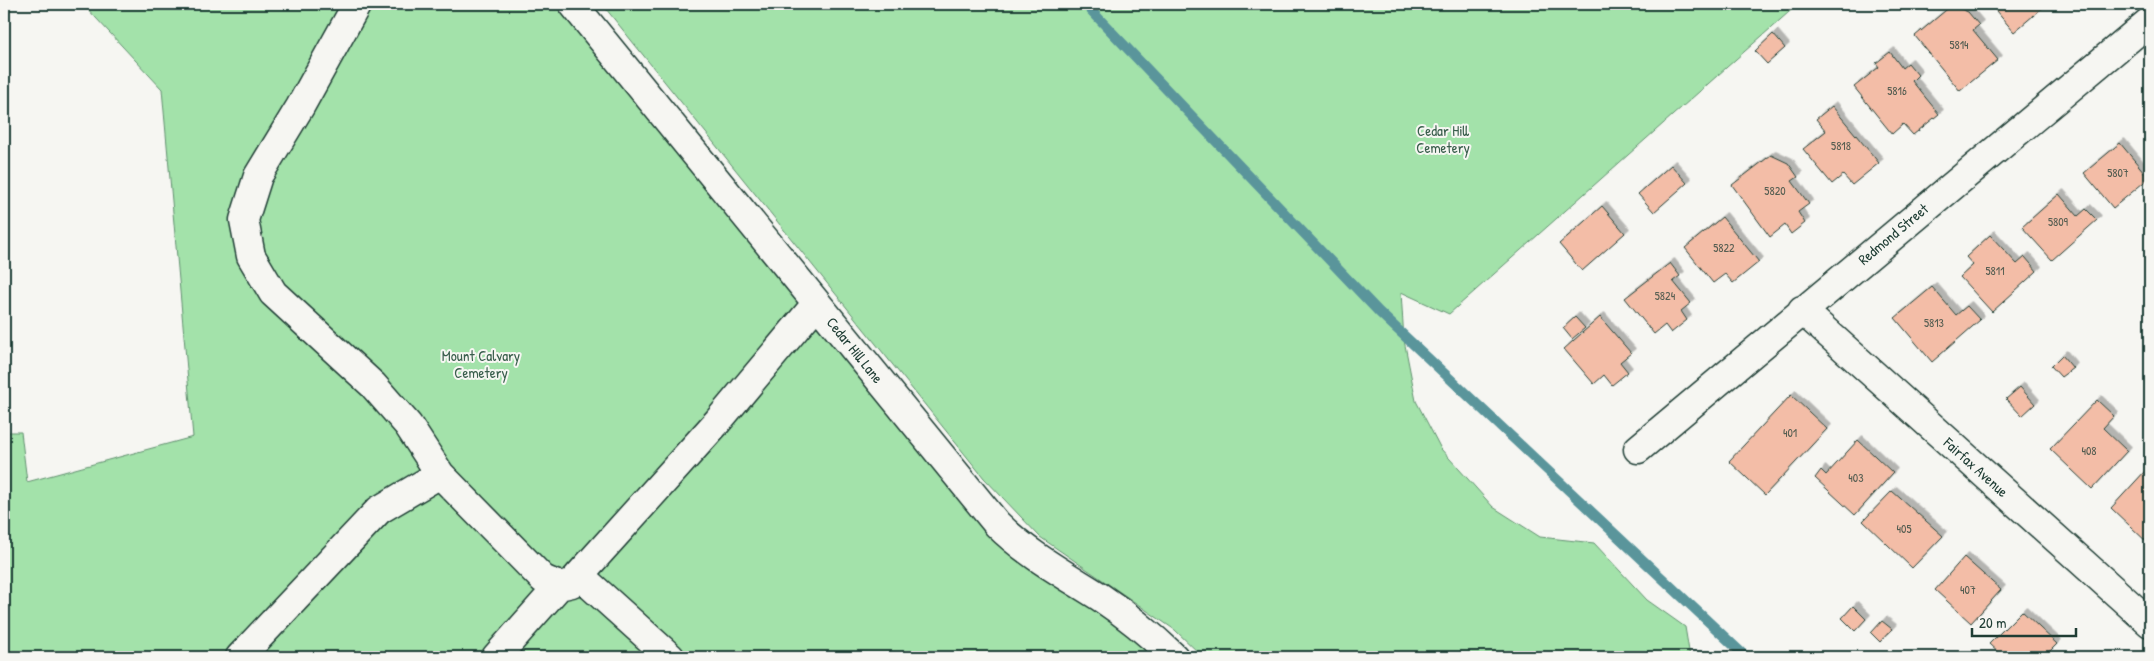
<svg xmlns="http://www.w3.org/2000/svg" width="2154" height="661" font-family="'Patrick Hand',sans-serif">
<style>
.green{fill:#a3e2aa;stroke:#61906f}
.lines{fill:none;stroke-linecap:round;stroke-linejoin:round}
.stream{stroke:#5a959b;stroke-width:10}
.building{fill:#f3bda7;stroke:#1f3d34;filter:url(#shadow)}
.minor-casing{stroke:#1f3d34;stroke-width:31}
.minor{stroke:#f6f6f2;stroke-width:28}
.labels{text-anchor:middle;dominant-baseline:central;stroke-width:4;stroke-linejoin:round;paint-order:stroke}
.number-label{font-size:12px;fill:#545d51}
.park-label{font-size:15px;fill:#395e4c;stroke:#f6f6f2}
.street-label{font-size:15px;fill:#1f3d34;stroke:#f6f6f2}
</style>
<defs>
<filter id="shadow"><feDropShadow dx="4.5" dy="-4.5" stdDeviation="0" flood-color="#0004"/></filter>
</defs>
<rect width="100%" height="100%" fill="#f6f6f2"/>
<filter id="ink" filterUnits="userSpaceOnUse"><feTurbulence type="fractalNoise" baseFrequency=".02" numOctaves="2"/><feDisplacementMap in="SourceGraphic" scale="10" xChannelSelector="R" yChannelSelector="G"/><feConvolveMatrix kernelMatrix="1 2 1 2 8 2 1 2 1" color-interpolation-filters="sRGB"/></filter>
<g filter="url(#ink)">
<!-- green -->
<path class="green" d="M83,4H564L984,518L1168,657H4V432H21L27,482L193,437L162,89Z
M602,4H1798L1449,314L1401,292L1404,340L1416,401L1441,449L1493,507L1540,537L1594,543L1647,600L1685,627L1690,657H1203L1175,630L1040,537L984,478Z"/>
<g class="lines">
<!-- stream -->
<path class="stream" d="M1085,4L1379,312L1746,657"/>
</g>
<!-- building -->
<path class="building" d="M1990,4H2047L2014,32Z
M1952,5L1968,12L1979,25L1973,30L1998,60L1960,91L1915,36Z
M1773,34L1785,48L1767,64L1755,51Z
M1890,52L1902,68L1908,63L1918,75L1912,81L1939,114L1913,135L1903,124L1892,134L1854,87L1879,67L1876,63Z
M1832,106L1879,163L1852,185L1843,175L1832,184L1803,149L1826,131L1816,119Z
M2120,143L2149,178L2113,208L2084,173Z
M1771,155L1788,163L1798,177L1792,181L1809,204L1798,212L1805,223L1791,234L1785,225L1770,237L1732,185Z
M1671,165L1687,183L1654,212L1638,194Z
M2059,194L2078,216L2086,209L2097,220L2052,260L2022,227Z
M1602,206L1625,233L1582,271L1559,244Z
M1722,217L1759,262L1733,283L1725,274L1713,283L1685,248Z
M1990,235L2017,264L2025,257L2037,271L1992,312L1960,277L1973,265L1966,257Z
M1670,263L1680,276L1673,281L1691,303L1681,311L1687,320L1671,333L1665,325L1654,334L1625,298Z
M1932,287L1956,315L1967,306L1980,320L1932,362L1895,318Z
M1575,317L1585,328L1572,339L1563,328Z
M1600,317L1631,353L1620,362L1628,372L1612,385L1604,375L1594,384L1564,349Z
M2062,355L2073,368L2061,377L2051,366Z
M2020,387L2035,404L2022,416L2006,399Z
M2150,388V399L2145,394Z
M1791,395L1827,429L1765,495L1729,461Z
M2097,400L2114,416L2103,428L2127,451L2092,489L2050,449Z
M1858,440L1893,473L1855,515L1815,478L1821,470L1826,475Z
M2146,470L2150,474V545L2111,508Z
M1892,491L1943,536L1912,568L1863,521Z
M1964,557L2001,590L1971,623L1935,590Z
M1853,606L1866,619L1855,631L1842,618Z
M2022,611L2057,644L2044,657H2003L1989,644Z
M1882,621L1892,629L1880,642L1871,633Z"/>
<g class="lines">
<defs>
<path id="minor" d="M357,4L300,107L258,176L244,220L251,256L273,293L373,385L408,425L440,474L543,579L559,586L572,583L718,421L817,303
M573,4L997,524C1027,554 1064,574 1100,597C1127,615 1151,635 1174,657
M1802,310L2150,623
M1638,449L2150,21
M579,575L670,657
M240,657L379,510L440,474
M496,657L559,586"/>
</defs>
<!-- minor casing -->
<use href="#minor" class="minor-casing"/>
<!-- minor -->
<use href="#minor" class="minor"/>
</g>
</g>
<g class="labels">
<!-- number labels -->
<g class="number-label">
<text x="1959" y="44">5814</text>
<text x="1897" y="90">5816</text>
<text x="1841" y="145">5818</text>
<text x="2118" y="172">5807</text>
<text x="1775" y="190">5820</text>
<text x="2058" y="221">5809</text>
<text x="1724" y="247">5822</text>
<text x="1995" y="270">5811</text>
<text x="1665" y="295">5824</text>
<text x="1934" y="322">5813</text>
<text x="1790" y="432">401</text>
<text x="2089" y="450">408</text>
<text x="1856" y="477">403</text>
<text x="1904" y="528">405</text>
<text x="1968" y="589">407</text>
</g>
<!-- park labels -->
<g class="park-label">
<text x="1443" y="130">Cedar Hill<tspan x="1443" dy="17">Cemetery</tspan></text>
<text x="481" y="355">Mount Calvary<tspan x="481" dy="17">Cemetery</tspan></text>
</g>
<!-- street labels -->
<g class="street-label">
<text transform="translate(1893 234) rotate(-40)">Redmond Street</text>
<text transform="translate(855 350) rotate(51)">Cedar Hill Lane</text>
<text transform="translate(1976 467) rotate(42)">Fairfax Avenue</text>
</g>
</g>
<!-- margin -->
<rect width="2154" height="661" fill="none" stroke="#f6f6f2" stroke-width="20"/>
<rect x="10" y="10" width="2134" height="641" fill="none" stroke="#1f3d34" stroke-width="2" filter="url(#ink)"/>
<!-- scale -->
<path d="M1972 628v8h104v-8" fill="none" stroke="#1f3d34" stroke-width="2.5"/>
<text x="1979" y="628" font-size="15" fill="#1f3d34" stroke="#f6f6f2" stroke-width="4" paint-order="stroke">20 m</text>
</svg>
